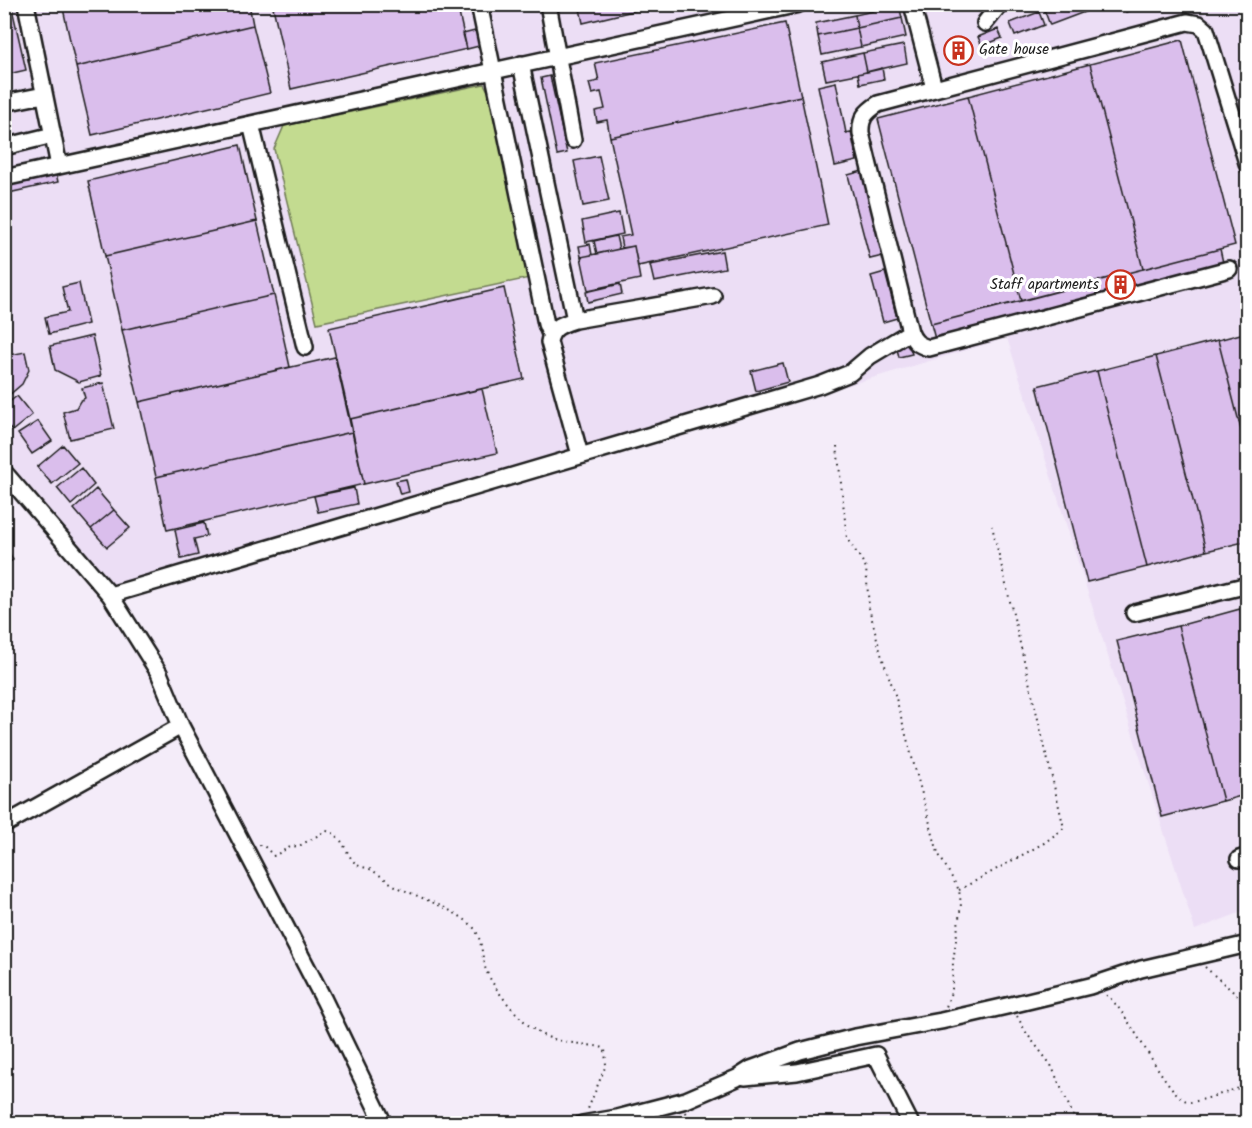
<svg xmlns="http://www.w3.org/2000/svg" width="1252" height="1128" font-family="Kalam,sans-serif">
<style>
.built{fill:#ecdef5}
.green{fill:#c3db90;stroke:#707c56;stroke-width:1.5}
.building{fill:#dabeec;stroke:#1c1c1c;stroke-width:1.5}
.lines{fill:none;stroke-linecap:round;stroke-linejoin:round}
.minor-casing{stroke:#1c1c1c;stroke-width:20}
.path{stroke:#1c1c1c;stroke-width:2;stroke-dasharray:1.5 4.5;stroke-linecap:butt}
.minor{stroke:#fff;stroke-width:15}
.labels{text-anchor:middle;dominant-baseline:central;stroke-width:6;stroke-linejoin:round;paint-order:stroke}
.poi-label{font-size:15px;fill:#1c1c1c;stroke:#fff;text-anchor:start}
</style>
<rect width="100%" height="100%" fill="#f4ecf9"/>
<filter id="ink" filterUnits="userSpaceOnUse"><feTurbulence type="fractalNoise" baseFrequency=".0167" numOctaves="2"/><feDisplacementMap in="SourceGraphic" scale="12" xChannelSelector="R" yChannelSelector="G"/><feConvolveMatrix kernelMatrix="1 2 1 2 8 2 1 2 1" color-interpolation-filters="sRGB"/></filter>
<g filter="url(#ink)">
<!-- built -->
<path class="built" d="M4,5H1247V910L1195,930L1007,338L125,600L5,457Z"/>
<!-- green -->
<path class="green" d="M484,84L496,105L534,277L317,323L274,149L284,126Z"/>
<!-- building -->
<path class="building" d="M4,4H11L26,70L4,75Z
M62,4H249L253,25L76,67Z
M285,4H457L467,49L291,89L273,7Z
M579,4H662L583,23Z
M1042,4H1085L1087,11L1050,25Z
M1085,4H1108L1087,11Z
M1123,4H1146L1126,12Z
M899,5L902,18L857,28L855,15Z
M1039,12L1044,25L1015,36L1010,23Z
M855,15L857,28L818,36L816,23Z
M902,18L906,37L861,47L857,28Z
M785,23L801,96L610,137L607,120L597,122L595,111L605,109L601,92L592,94L589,83L599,81L595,63Z
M253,25L270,93L92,135L76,67Z
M857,28L861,47L822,55L818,36Z
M483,29L487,44L467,49L463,34Z
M998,29L1002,38L982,46L978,37Z
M1182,40L1235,245L1143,269L1090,64Z
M959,41L964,56L956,59L951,43Z
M904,45L907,63L867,72L863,53Z
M863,53L867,72L826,80L822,62Z
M1248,57V74L1243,58Z
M1090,64L1143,269L1021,301L968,96Z
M882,68L884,79L860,84L858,74Z
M550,76L567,153L557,155L541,78Z
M836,82L846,133L851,132L857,161L835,166L818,86Z
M801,96L828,225L638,266L634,246L622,248L620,237L631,235L610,137Z
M968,96L1021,301L931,324L878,119Z
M240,145L257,221L105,256L88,181Z
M599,156L609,201L583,206L574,161Z
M866,170L887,255L870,259L848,175Z
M56,173L58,182L4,194V185Z
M619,213L623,234L586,242L582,221Z
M257,221L274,295L122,330L105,256Z
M616,236L619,249L597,254L594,241Z
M590,244L592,255L581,257L579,246Z
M634,246L640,279L588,290L581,257Z
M1220,249L1224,267L936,343L931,324Z
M722,251L725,268L654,282L650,265Z
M885,272L897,318L883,322L871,276Z
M79,283L88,324L49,334L45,317L68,312L62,287Z
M620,284L622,294L588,302L586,292Z
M504,288L524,379L350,419L329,328Z
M274,295L290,367L139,402L122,330Z
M1248,332V457L1218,340Z
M92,336L101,376L79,382L55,370L50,346Z
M1218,340L1248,457V541L1206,551L1156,356Z
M908,342L912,354L899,357L896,345Z
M25,352L29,370L22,384L8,396L4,397V356Z
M1156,356L1206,551L1147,567L1097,371Z
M335,357L352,432L156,477L139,402Z
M783,363L788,382L756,391L751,371Z
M1097,371L1147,567L1087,582L1037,386Z
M103,383L114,429L70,439L63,412L76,408L80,401L85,398L82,388Z
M482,389L497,453L364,484L350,419Z
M17,396L32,415L12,431L4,422V406Z
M38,421L52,441L32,454L18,434Z
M352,432L364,484L167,530L156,477Z
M63,445L78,463L52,484L37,467Z
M81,468L94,485L71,505L57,488Z
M406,479L409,492L400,494L396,481Z
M354,488L357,504L318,512L314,496Z
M96,489L114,510L91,529L74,509Z
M114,510L130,528L107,547L91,529Z
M204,523L207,536L194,539L198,555L181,559L175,530Z
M9,552L13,560L4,565V554Z
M1240,609L1248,638V794L1223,801L1178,626Z
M1178,626L1223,801L1162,817L1117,641Z"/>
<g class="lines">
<defs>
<path id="minor" d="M26,4L59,166
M479,4L546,324L550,334
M548,4L573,140
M912,4L934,88
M985,23L1000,4
M521,64L575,320
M4,103L44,95
M251,124L305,347
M4,147L53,135
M4,178L799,4
M1229,269L929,348C918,345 914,342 910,332L861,133C860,118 866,112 878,104L1187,22L1199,24L1206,30L1248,166
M580,455L549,342C551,327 563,324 575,320L713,296
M4,472L110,595L159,673L181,726L324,1000L384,1124
M110,595L820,385L850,373L870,356L910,332
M1134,613L1248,585
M4,825L181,726
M1239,859L1248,856
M745,1077L797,1072L876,1055L911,1124
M582,1124L617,1118L686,1100L737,1078L751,1069L800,1051L855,1037L941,1021L1011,1005L1090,986L1141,969L1248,944"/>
</defs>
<!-- minor casing -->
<use href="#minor" class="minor-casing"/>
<!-- path -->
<path class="path" d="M837,446L847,539L861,559L866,568L869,608L881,654L894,691L938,853L959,890L961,904L953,962L952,989L946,1007
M259,845L264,846L274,856L290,847L299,846L326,831C343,833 345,854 356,864C361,868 368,867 373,871C383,877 393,886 404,890C423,899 459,911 473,927C483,938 481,957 486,970C494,990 521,1022 539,1033C552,1041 573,1043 588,1045C595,1046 600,1046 605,1049L606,1065L588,1109
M959,890L1044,843L1064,828L992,526
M1205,967L1248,1005
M1106,995C1129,1010 1168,1101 1190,1102C1199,1102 1236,1089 1248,1085
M1017,1016L1027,1034L1051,1065L1077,1124
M686,1112L690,1124"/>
<!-- minor -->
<use href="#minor" class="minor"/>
</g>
</g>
<!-- icons -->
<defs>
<symbol id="building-ring" viewBox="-11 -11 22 22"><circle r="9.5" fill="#fff" stroke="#c8321e" stroke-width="1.5"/><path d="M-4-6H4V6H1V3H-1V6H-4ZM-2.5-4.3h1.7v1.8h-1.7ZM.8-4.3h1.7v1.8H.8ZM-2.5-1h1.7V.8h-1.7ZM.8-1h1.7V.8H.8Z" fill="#c8321e"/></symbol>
</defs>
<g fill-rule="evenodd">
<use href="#building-ring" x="942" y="34" width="33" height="33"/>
<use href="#building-ring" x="1104" y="268" width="33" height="33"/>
</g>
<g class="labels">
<!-- poi labels -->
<g class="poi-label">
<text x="979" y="50">Gate house</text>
<text x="1099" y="285" text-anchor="end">Staff apartments</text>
</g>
</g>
<!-- margin -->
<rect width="1252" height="1128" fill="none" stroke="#fff" stroke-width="24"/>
<rect x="12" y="12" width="1228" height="1104" fill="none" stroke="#1c1c1c" stroke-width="2" filter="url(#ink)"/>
</svg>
